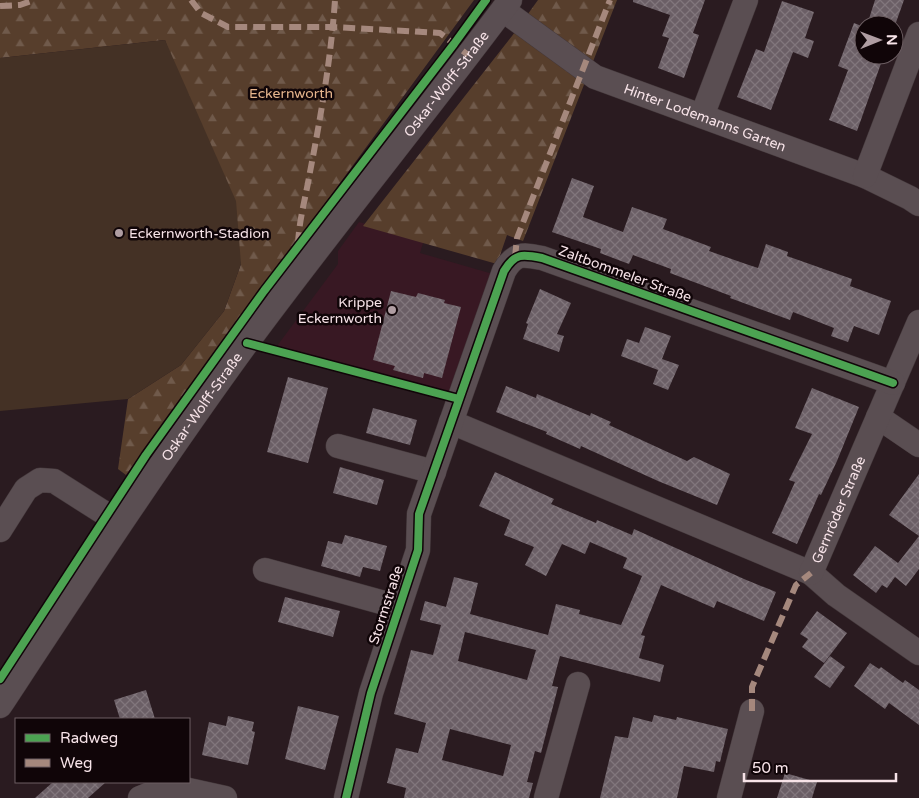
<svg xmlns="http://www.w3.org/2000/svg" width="919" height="798" font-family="'Varela Round',sans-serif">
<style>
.built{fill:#381823}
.forest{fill:url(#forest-firs)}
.pitch{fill:#443125}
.building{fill:url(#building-cross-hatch);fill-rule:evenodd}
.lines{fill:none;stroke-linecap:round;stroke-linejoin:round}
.minor-casing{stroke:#43373a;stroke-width:25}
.minor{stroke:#5a4e52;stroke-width:24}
.quiet{stroke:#a5887d;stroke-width:6;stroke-dasharray:12 6;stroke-linecap:butt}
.cycleway-casing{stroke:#100508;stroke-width:11}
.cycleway{stroke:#4ca352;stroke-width:8}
.poi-dot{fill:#af9da2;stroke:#100508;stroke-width:2}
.labels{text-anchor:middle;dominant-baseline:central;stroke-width:5;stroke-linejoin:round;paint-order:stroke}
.street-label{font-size:14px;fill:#f7e3e8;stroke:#100508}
.park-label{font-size:14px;fill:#e7b58d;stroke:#100508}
.poi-label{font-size:14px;fill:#f7e3e8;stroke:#100508;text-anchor:start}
</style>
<defs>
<pattern id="forest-firs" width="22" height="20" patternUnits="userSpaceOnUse" patternTransform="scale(1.25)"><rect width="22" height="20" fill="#573e2c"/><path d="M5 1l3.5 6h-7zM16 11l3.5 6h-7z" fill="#705a4b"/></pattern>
<pattern id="building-cross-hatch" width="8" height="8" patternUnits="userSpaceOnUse" patternTransform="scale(1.25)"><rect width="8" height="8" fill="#6b5f66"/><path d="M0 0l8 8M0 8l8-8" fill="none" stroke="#81767c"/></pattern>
</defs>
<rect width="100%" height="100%" fill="#2a1b20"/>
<!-- built -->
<path class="built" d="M359,222L424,240L420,253L493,274L452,393L277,346L338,264V251Z"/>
<!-- forest -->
<path class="forest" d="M0,0H474L126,475L118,469L128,399L181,365L224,311L241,264L165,40L0,58Z
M538,0H617L523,241L507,235L497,264L363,226L512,36Z"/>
<!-- pitch -->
<path class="pitch" d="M165,40L236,201L241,264L224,311L181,365L128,399L0,411V58Z"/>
<!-- building -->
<path class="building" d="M633,0H705L693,33L699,35L684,78L658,68L669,38L662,36L670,15L633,2Z
M875,0H904L894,28V25H867Z
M782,1L814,12L805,38L814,41L808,58L793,52L771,110L737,97L756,49L764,52Z
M854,23L864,27V55H884L857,131L829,120L848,70L838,66Z
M572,178L594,186L583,217L623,232L632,207L667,219L663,229L711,247L709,251L743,263L758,268L766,244L788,252L787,256L852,279L850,286L891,301L879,335L854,326L848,342L831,336L834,328L793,312L790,320L730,298L731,296L670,273L671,269L633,255L629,264L600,253L601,249L552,232Z
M540,289L571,303L557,334L564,336L559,352L523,339L528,324L526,323Z
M391,291L416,297L418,293L445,300L444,303L461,307L442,378L424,373L423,378L393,370L395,366L373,360Z
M645,327L671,336L662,359L679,365L668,390L653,384L658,370L621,356L627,339L639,343Z
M288,377L328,388L308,463L267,452Z
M506,386L536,398L537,394L590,416L591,413L611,422L609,425L687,461L694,457L730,474L717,505L658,481L581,446L580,449L546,434L547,432L496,412Z
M812,388L859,407L837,461L821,495L819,494L797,544L772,533L795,482L789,480L812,434L795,428Z
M373,408L417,420L410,445L366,433Z
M340,467L384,480L377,505L333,493Z
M495,472L554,499L551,504L596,523L597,520L632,535L634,529L744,579L776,592L764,621L717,601L714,608L661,585L641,635L645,636L639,658L664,665L660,682L560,656L552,686L558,687L541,753L535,751L527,782L533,783L529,798H404L406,788L387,783L396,748L418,753L426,723L394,714L411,650L433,655L441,625L420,620L425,601L446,607L454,577L478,583L470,614L548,635L556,604L580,610L579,614L621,625L642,576L623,568L627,558L590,542L585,554L562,544L546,576L525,565L534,547L504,535L510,520L479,506ZM465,632L536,650L527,680L458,661ZM450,729L511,745L503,776L442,760Z
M919,474V569L906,586L895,577L887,588L882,585L876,593L853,575L875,546L898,563L919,536L889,515Z
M345,535L387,546L380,571L363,567L360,577L321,566L328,541L342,544Z
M285,597L340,611L333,637L278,622Z
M817,611L847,633L824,663L802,647L808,639L800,634Z
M830,656L845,667L830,688L814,677Z
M870,663L879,669L881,667L903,683L905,680L919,690V725L889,703L885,709L854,686Z
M146,690L155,719H120L114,700Z
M298,706L339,716L325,770L285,759Z
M654,715L676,720L677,717L728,729L720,762L716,761L714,772L684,766L677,798H600L615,736L628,738L633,717L652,722Z
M228,716L254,722L252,731L255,732L248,765L202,755L209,722L226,726Z
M785,773L817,782L812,798H777Z
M53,782H106L88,798H35Z"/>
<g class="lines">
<defs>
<g id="minor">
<path id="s1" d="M503,10L595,77L865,176L910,198L919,204"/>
<path d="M702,116L746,0"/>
<path d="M865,176L919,34"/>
<path d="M878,417L919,445"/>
<path d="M451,422L811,573L836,595L919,653"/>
<path d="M338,446L434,472"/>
<path d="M0,530L26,489L40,480L54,481L120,523"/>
<path d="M265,570L399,607"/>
<path id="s2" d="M811,573L919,322"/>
<path id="s3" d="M0,706C81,583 162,459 249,340C334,225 425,114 510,0"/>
<path d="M140,798L160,790L184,789L225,798"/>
<path d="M346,798L371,693L418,550L419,514L504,271C515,253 522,254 542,258L893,383"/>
<path d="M546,798L578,684"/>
<path d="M729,798L752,711"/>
</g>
</defs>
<!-- minor casing -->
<use href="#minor" class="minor-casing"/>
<!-- minor -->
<use href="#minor" class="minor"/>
<!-- quiet -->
<path class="quiet" d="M191,0L201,13L228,27H333L440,33L468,55
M0,6L20,5L34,0
M298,244C299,220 306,196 310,172C321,115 331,58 335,0
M515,257L517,238L610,0
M752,711V687L796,585L811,573"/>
<defs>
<path id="cycleway" d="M247,343L459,399
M0,679L146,455L264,291L454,44L486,0
M346,798L371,693L418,550L419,514L504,271C515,253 522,254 542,258L893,383"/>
</defs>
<!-- cycleway casing -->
<use href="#cycleway" class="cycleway-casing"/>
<!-- cycleway -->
<use href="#cycleway" class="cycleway"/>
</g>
<!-- markers -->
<g class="poi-dot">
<circle cx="119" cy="233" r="5"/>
<circle cx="392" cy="310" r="5"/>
</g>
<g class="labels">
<!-- street labels -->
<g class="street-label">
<text stroke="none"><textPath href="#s3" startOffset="766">Oskar-Wolff-Straße</textPath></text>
<text stroke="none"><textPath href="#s1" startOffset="231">Hinter Lodemanns Garten</textPath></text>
<text transform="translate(625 274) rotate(20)">Zaltbommeler Straße</text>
<text stroke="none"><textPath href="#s3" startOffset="361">Oskar-Wolff-Straße</textPath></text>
<text stroke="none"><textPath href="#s2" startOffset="69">Gernröder Straße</textPath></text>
<text transform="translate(386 605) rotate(-72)">Stormstraße</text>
</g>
<!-- park labels -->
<g class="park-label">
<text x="291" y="93">Eckernworth</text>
</g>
<!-- poi labels -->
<g class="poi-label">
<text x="129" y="233">Eckernworth-Stadion</text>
<text x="382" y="302" text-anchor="end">Krippe<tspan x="382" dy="16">Eckernworth</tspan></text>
</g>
</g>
<!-- legend -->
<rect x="15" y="718" width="175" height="65" fill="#100508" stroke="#6c5e62"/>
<rect x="25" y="734" width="25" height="8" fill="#4ca352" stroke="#6c5e62"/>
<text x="60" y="743" font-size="15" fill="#f7e3e8">Radweg</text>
<rect x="25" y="759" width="25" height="8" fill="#a5887d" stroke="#6c5e62"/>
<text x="60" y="768" font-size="15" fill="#f7e3e8">Weg</text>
<!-- north arrow -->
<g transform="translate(879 40) rotate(89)"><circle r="24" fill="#100508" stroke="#6c5e62"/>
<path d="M0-4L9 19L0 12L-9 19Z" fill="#af9da2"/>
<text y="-8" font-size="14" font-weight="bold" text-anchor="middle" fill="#f7e3e8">N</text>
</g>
<!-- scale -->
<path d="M744 773v8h152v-8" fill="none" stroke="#f7e3e8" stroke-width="2.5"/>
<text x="752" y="773" font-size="15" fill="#f7e3e8" stroke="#100508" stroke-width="4" paint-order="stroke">50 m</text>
</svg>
